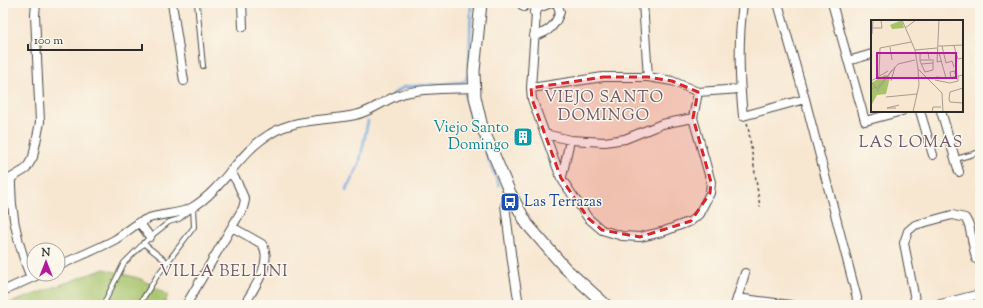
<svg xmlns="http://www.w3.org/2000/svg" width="983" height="308" font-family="'Sorts Mill Goudy',serif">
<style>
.green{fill:#a6c36a;stroke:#68774a}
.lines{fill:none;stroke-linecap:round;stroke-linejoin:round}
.stream{stroke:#71a9e0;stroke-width:2.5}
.service-casing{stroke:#4a4744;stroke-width:6}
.minor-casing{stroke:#4a4744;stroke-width:10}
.tertiary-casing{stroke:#4a4744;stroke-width:13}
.path{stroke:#4a4744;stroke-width:1.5;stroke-dasharray:3 3;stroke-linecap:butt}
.service{stroke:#fff;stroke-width:4}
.minor{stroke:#fff;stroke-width:8}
.tertiary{stroke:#fff;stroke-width:11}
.marked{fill:#d62828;fill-opacity:0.2;stroke:#d62828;stroke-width:3;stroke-dasharray:8 5;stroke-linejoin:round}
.labels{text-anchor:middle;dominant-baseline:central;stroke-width:3;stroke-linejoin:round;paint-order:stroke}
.culture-label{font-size:15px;fill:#0d838f;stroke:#fbf7ec;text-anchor:end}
.transit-label{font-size:15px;fill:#164399;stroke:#fbf7ec;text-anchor:start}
.neighbourhood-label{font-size:16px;letter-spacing:1px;fill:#6f5769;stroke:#fbf7ec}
.inset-road{fill:none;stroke:#a59c8f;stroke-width:1}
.view{fill:#b5179e;fill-opacity:0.15;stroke:#b5179e;stroke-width:2}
.inset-edge{fill:none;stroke:#2b2b2b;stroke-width:2}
</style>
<rect width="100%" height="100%" fill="#fbf7ec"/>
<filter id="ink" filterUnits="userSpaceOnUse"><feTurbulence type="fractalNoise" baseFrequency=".025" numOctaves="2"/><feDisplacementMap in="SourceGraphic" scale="8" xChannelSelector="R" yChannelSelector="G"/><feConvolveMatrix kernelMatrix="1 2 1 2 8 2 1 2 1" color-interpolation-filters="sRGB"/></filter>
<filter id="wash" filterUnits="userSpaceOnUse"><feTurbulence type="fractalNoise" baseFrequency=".012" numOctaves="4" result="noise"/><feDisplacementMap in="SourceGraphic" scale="16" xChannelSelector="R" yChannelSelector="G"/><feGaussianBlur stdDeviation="0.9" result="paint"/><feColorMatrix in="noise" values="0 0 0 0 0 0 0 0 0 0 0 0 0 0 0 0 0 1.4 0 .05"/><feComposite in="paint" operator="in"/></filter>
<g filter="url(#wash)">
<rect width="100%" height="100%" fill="#f7e7d1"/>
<!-- green -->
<path class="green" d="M104,269L141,279L168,295L164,305H5Z"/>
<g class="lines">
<!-- stream -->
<path class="stream" d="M393,94L404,87L451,83L462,82L466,80L469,72L471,3
M465,94L468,109L499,185
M346,190L359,165L368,121"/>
</g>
</g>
<g filter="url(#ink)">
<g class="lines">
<defs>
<path id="service" d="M197,3L203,66
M956,159L977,153
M143,243L167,262
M103,305L124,263L150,237L169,222L179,219L188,212
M139,305L157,276L194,227L193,208"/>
<path id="minor" d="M172,3L184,81
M242,3L243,27
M520,3L524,7
M643,3L648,77
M743,3C738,40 739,78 743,116L805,99
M778,3L805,99L857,298L856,305
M832,3L865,121L902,111
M534,12L536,13L531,88L532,99L561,178L588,218L602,230L622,236L640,237L662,232L691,221L699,214L710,193L711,182L693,118L698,92
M536,13L538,8L551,3
M534,36C549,32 555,26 560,12L557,3
M848,61L872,54
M531,88L603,77H648L672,81L698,92L740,89
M920,111L933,155
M941,111L959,172
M545,134L570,140L605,142L625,139L662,124L693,118
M562,177L570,140
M510,193L505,205L512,261L519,305
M139,222L150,237
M232,227L262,244C274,262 253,290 244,305
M58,266C77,257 98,249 116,239C127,232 137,222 149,218C163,213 180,215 193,207C224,188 239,152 270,134C295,118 327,121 355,115C371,112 384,100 399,95C418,88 453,89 474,88
M31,278C18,246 10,212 11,178L26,169L33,157L40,122L35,15L36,3
M3,291L40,274
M737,298L790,305
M186,305L243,208L245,200L237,182L230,171
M735,305L745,273
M916,305L904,243L908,231L915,225L952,215L965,218L969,225L976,259
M937,305L980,294"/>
<path id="tertiary" d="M481,3L474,71L475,97L482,127L510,193L527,224L565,268L606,305"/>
</defs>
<!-- service casing -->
<use href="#service" class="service-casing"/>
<!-- minor casing -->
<use href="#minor" class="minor-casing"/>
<!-- tertiary casing -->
<use href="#tertiary" class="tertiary-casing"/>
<!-- path -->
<path class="path" d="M747,123L748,126L760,207"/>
<!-- service -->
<use href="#service" class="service"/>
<!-- minor -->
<use href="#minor" class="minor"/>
<!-- tertiary -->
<use href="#tertiary" class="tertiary"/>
</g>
</g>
<!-- marked area -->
<path class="marked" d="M603,77H648L672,81L698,92L693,118L711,182L710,193L691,221L640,237L602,230L588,218L561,178L532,99L531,88Z"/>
<!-- icons -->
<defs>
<symbol id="building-square" viewBox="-11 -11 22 22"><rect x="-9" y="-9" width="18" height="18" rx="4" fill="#0f9aa8" stroke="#fbf7ec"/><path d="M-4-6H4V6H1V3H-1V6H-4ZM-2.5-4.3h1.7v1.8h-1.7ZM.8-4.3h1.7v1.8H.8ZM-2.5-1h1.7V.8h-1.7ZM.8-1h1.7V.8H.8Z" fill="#fff"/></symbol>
<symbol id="bus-square" viewBox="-11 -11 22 22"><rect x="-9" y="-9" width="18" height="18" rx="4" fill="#1a4fb4" stroke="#fbf7ec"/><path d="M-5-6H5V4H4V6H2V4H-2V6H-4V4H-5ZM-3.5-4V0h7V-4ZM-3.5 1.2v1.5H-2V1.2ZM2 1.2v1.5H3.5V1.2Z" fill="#fff"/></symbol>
</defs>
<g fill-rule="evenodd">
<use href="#building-square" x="512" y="126" width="22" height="22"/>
<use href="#bus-square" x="499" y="191" width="22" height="22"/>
</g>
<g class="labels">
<!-- culture labels -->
<g class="culture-label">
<text x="509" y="128">Viejo Santo<tspan x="509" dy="17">Domingo</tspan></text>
</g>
<!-- transit labels -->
<g class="transit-label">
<text x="524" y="202">Las Terrazas</text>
</g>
<!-- neighbourhood labels -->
<g class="neighbourhood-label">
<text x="604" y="98">VIEJO SANTO<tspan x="604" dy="18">DOMINGO</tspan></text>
<text x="911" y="143">LAS LOMAS</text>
<text x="224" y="272">VILLA BELLINI</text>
</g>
</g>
<!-- overview -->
<g transform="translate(871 20)">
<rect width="92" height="92" fill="#f7e7d1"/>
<path d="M31,0L33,8L21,9L19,5ZM14,55L19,57L15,74L6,75L0,86V63Z" fill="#a6c36a"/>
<path class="inset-road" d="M31,0L44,30L47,49L71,73L72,92M68,0L66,42L71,41M2,8H11L10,0M34,8L45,0M1,14L2,0M67,26H71L75,43L81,41L83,47M71,26L92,25M83,26L87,39L92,38M19,27L21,40M44,30L66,28M68,33L75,58M49,34V41L54,52L62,50V41M49,34L57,32L58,39M49,40H63M50,44L62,43M8,56L9,28L40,22M65,57L78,58L92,55M80,58L79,52L84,51V54M64,60L79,63L87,61V56M0,61L17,51M20,61L24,47M0,62L5,67L0,69M92,68L79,72L78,79L79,82L92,83M5,69L27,44L44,40M6,71L21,50M15,77L46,74M25,88H16L28,85M42,92L48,65L47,49M61,92L62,87H70"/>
<path class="view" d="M6,33H85V58H6Z"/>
<rect width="92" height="92" class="inset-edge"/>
</g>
<!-- margin -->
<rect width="983" height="308" fill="none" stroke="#fbf7ec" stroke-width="16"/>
<!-- north arrow -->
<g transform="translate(46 262)"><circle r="19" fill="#fbf7ec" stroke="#a8a59f"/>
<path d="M0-3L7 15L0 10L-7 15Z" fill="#b5179e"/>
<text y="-6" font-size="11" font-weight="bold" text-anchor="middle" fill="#2b2b2b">N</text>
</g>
<!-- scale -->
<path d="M28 44v6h114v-6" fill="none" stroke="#2b2b2b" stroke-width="2"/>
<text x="34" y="44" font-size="12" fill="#2b2b2b" stroke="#fbf7ec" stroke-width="3" paint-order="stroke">100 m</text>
</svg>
